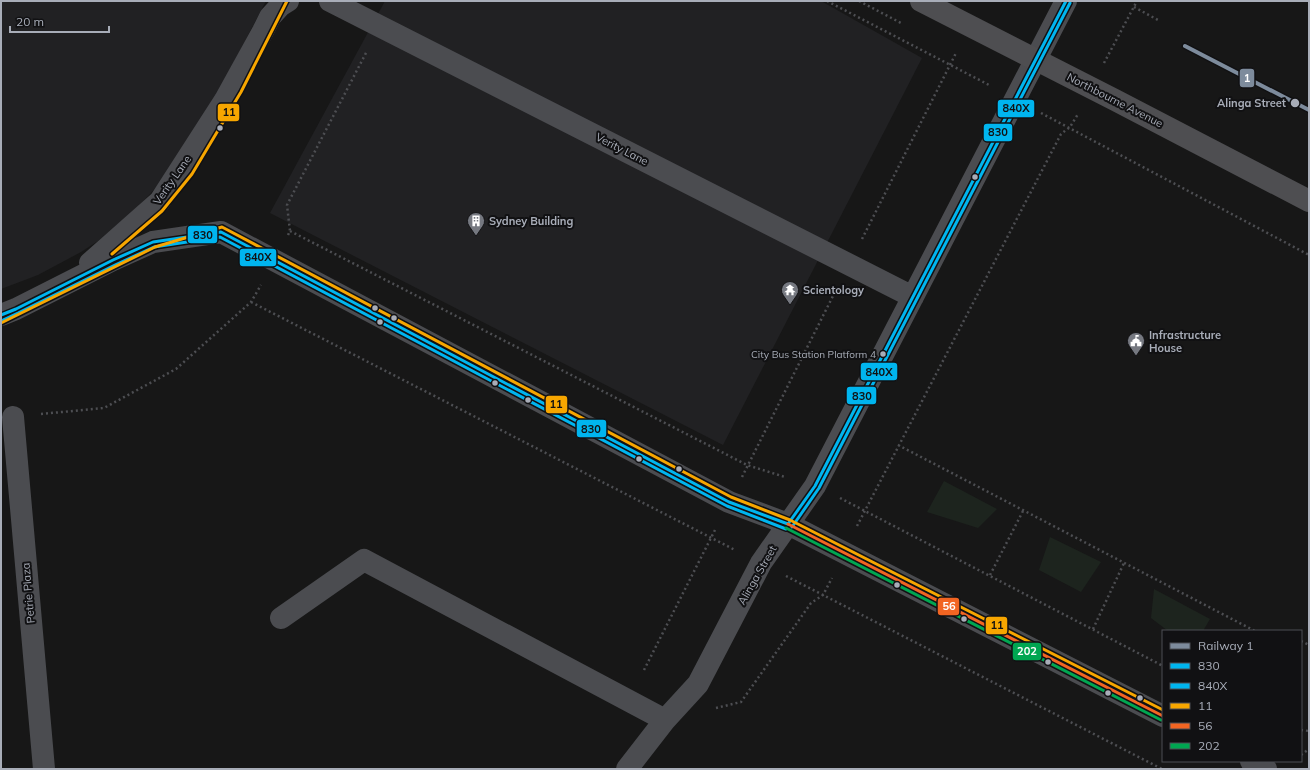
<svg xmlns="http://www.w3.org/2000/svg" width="1310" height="770" font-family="Mulish,sans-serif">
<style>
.built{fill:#212123}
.green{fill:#1d241e}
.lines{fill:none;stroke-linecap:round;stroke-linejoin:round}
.path{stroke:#4d4e52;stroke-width:2.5;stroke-dasharray:2 3;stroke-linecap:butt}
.minor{stroke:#4b4c50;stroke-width:22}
.highway{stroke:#4e4e51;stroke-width:22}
.bus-1-casing{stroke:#111113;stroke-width:6}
.bus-2-casing{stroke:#111113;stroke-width:6}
.bus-3-casing{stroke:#111113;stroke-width:6}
.bus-4-casing{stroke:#111113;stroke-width:6}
.bus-5-casing{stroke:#111113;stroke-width:6}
.bus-1{stroke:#00b5ef;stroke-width:3}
.bus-2{stroke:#00b5ef;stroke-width:3}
.bus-3{stroke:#f7a600;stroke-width:3}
.bus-4{stroke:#f26522;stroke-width:3}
.bus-5{stroke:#00a651;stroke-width:3}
.rail-1-casing{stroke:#111113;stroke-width:7}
.rail-1{stroke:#7d8b9c;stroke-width:4}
.stop-dot{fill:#a8adb8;stroke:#111113;stroke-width:1.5}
.labels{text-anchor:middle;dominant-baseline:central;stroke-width:4;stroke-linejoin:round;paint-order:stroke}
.bus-label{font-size:10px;fill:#a8adb8;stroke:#111113;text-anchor:end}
.street-label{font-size:11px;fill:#a8adb8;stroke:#111113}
.stop-label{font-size:11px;font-weight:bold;fill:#a8adb8;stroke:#111113;text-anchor:end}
.poi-label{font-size:11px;font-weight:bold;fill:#a8adb8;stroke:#111113;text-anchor:start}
.line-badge{stroke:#111113;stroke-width:1.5}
.badge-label{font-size:11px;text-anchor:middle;font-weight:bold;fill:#fff}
.pale-badge-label{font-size:11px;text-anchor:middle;font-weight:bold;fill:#111}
</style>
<rect width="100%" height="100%" fill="#171717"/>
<!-- built -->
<path class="built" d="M1,1H266L214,100L166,176L151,193L135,210L112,229L98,241L81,252L38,275L1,289Z
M385,1H821L922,58L723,445L270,213Z"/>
<!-- green -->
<path class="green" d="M944,481L997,509L978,528L927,512Z
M1050,537L1101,562L1081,592L1039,570Z
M1154,589L1210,619L1203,631H1168L1151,618Z"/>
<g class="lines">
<!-- path -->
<path class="path" d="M827,1L991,86
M859,1L901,23
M1134,7L1158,20
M1104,63L1137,1
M1041,113L1309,255
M290,231L747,465L785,477
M288,235L290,231L287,205L367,51
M862,239L956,53
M251,302L735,550
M41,414L104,408L176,369L251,302L261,285
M898,445L1255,631
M742,477L836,290
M840,498L1163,666
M857,526L1061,134L1070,127L1078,114
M990,575L1023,511
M786,576L1162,769
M1093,629L1124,563
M1301,641L1309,645
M644,670L716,528
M716,708L741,702L811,603L823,595L832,578
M1301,730L1309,731
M1301,755L1309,749"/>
<!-- minor -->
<path class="minor" d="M330,1L913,297
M90,263L160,201L225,100L263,31L270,17L280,6L288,1
M1,315L16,309L113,260L153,242L221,232L729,502L788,524L1163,716
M13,417L44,769
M281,618L364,560L665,720
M1251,761L1266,769
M627,769L665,720L698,684L761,563L815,486L1066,1"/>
<!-- highway -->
<path class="highway" d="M921,1L1115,100L1309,201"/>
<defs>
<path id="bus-1" d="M1,315L16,309L113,260L153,242L221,232L729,502L788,524
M788,524L815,486L1066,1"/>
<path id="bus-2" d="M3,320L18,313L115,265L154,247L220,237L727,506L786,529
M792,527L819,488L1070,3"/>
<path id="bus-3" d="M112,254L162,211L192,174L241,92L287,1
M1,323L155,247L222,227L731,497L790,520L1163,710"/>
<path id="bus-4" d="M788,524L1163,716"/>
<path id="bus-5" d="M786,528L1161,720"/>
</defs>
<!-- bus-1 casing -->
<use href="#bus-1" class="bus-1-casing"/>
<!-- bus-2 casing -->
<use href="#bus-2" class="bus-2-casing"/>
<!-- bus-3 casing -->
<use href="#bus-3" class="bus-3-casing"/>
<!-- bus-4 casing -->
<use href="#bus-4" class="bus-4-casing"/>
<!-- bus-5 casing -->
<use href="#bus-5" class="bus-5-casing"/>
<!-- bus-1 -->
<use href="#bus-1" class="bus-1"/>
<!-- bus-2 -->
<use href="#bus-2" class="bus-2"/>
<!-- bus-3 -->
<use href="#bus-3" class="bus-3"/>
<!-- bus-4 -->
<use href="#bus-4" class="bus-4"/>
<!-- bus-5 -->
<use href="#bus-5" class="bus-5"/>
<defs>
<path id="rail-1" d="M1185,46L1309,110"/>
</defs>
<!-- rail-1 casing -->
<use href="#rail-1" class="rail-1-casing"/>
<!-- rail-1 -->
<use href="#rail-1" class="rail-1"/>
</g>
<!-- icons -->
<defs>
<symbol id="building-pin" viewBox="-11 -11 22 30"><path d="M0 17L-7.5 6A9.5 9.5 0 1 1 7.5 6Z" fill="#757880" stroke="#111113"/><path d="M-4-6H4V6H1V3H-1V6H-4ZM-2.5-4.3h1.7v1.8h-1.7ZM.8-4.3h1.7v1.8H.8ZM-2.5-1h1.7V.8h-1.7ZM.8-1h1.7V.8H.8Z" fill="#fff"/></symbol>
<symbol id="temple-pin" viewBox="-11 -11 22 30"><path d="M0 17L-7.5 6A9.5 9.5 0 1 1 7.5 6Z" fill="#757880" stroke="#111113"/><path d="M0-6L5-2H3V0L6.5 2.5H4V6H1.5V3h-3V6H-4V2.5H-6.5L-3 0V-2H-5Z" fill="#fff"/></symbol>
<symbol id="civic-pin" viewBox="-11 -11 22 30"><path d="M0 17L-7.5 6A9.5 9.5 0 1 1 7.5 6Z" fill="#757880" stroke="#111113"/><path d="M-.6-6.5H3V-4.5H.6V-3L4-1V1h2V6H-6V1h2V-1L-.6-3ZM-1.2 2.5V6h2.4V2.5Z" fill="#fff"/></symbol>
</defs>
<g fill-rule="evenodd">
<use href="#building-pin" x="466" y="211" width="20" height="27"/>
<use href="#temple-pin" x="780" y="280" width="20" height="27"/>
<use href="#civic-pin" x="1126" y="331" width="20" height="27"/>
</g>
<!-- markers -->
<g class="stop-dot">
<circle cx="1295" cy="103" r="5"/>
<circle cx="220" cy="128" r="3.5"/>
<circle cx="975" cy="177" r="3.5"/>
<circle cx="375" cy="308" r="3.5"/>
<circle cx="394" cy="318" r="3.5"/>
<circle cx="380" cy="322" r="3.5"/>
<circle cx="883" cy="354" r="3.5"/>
<circle cx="495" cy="383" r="3.5"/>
<circle cx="528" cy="400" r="3.5"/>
<circle cx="639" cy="459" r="3.5"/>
<circle cx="679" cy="469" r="3.5"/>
<circle cx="897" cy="585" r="3.5"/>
<circle cx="964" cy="619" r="3.5"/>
<circle cx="1048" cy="662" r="3.5"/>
<circle cx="1108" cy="693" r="3.5"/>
<circle cx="1140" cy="698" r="3.5"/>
</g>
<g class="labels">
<!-- bus labels -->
<g class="bus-label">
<text x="876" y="354">City Bus Station Platform 4</text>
</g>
<!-- street labels -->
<g class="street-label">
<text transform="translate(1115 100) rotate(27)">Northbourne Avenue</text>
<text transform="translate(622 149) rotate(27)">Verity Lane</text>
<text transform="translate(172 180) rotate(-55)">Verity Lane</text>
<text transform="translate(757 575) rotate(-60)">Alinga Street</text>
<text transform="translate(28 593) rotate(-95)">Petrie Plaza</text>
</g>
<!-- stop labels -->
<g class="stop-label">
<text x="1286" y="103">Alinga Street</text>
</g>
<!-- poi labels -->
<g class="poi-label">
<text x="489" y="221">Sydney Building</text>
<text x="803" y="290">Scientology</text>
<text x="1149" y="335">Infrastructure<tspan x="1149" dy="13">House</tspan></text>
</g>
</g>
<g class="line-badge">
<rect x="1239" y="68" width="16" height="20" rx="4" fill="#7d8b9c"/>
<rect x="997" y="99" width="38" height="19" rx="4" fill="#00b5ef"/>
<rect x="217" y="103" width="23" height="19" rx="4" fill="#f7a600"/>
<rect x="983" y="123" width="30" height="19" rx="4" fill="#00b5ef"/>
<rect x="187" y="225" width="31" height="19" rx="4" fill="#00b5ef"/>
<rect x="239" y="248" width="38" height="19" rx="4" fill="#00b5ef"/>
<rect x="860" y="362" width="38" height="19" rx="4" fill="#00b5ef"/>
<rect x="846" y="386" width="31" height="19" rx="4" fill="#00b5ef"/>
<rect x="545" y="395" width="23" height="19" rx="4" fill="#f7a600"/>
<rect x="576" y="419" width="31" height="19" rx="4" fill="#00b5ef"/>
<rect x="937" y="597" width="23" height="19" rx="4" fill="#f26522"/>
<rect x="985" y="616" width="23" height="19" rx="4" fill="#f7a600"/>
<rect x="1012" y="642" width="30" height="19" rx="4" fill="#00a651"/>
</g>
<g class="badge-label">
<text x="1247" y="82">1</text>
<text x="949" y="610">56</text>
<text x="1027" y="655">202</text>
</g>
<g class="pale-badge-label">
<text x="1016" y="112">840X</text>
<text x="229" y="116">11</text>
<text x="998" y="136">830</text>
<text x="203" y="239">830</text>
<text x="258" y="261">840X</text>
<text x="879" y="376">840X</text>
<text x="862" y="400">830</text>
<text x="556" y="408">11</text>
<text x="591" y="433">830</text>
<text x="997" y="629">11</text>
</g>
<!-- border -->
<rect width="1310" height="770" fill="none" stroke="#a8adb8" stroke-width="4"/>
<!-- legend -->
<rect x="1162" y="630" width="140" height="132" fill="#111113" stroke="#4d4f55"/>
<rect x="1170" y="643" width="20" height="6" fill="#7d8b9c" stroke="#4d4f55"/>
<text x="1198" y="650" font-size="12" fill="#a8adb8">Railway 1</text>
<rect x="1170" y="663" width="20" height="6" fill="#00b5ef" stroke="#4d4f55"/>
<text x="1198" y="670" font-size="12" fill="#a8adb8">830</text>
<rect x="1170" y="683" width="20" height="6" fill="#00b5ef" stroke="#4d4f55"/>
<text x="1198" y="690" font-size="12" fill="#a8adb8">840X</text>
<rect x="1170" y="703" width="20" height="6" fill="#f7a600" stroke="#4d4f55"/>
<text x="1198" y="710" font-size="12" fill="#a8adb8">11</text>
<rect x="1170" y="723" width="20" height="6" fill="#f26522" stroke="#4d4f55"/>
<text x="1198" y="730" font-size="12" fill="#a8adb8">56</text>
<rect x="1170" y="743" width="20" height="6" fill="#00a651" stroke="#4d4f55"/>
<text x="1198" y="750" font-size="12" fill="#a8adb8">202</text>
<!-- scale -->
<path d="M10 26v6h99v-6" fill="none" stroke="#a8adb8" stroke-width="2"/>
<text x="16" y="26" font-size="12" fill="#a8adb8" stroke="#111113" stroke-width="3" paint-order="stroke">20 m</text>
</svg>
